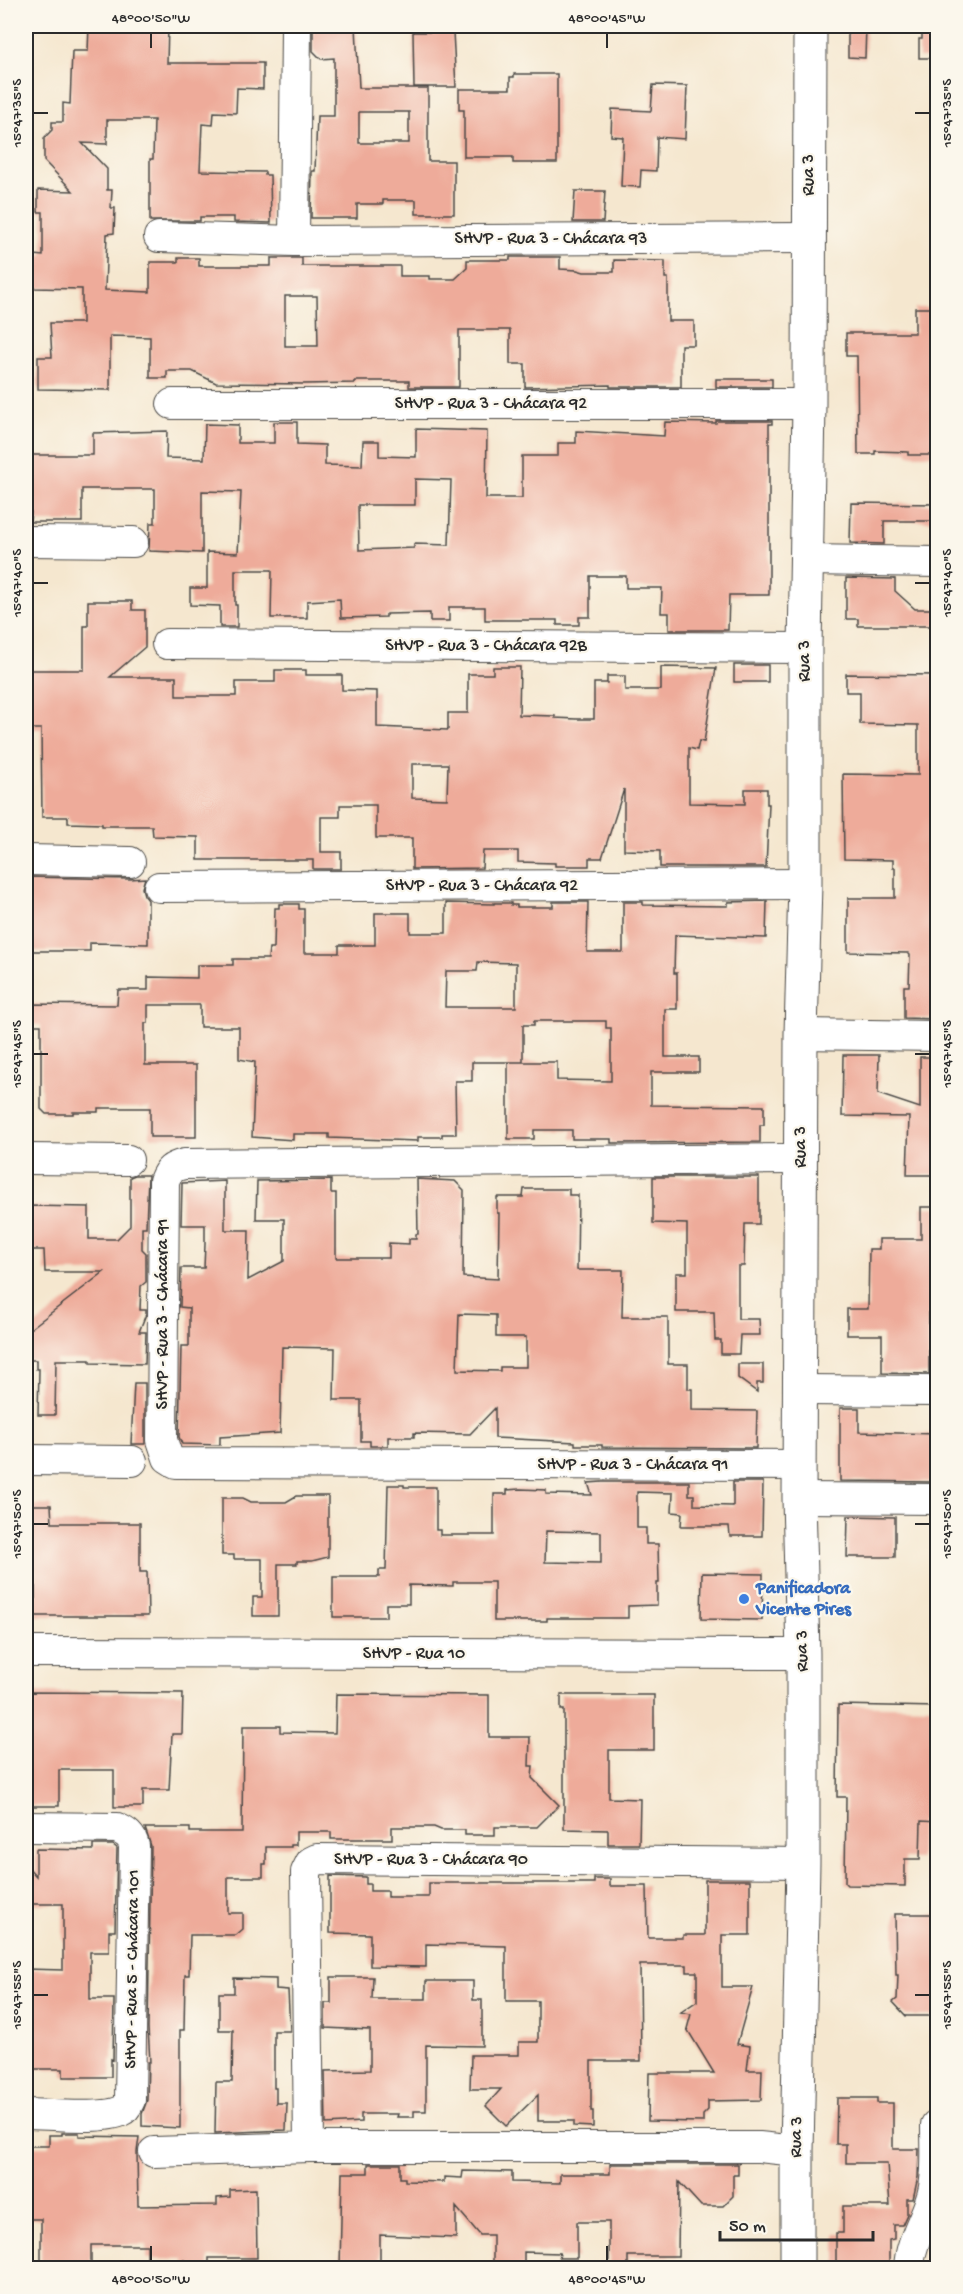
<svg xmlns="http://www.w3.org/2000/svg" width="963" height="2294" font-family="'Gochi Hand',sans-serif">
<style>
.building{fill:#eeab9a;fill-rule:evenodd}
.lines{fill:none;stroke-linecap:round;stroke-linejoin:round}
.minor-casing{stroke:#494744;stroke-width:32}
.major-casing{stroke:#494744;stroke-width:35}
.minor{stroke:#fff;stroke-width:30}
.major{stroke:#fff;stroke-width:33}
.ticks{fill:none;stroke:#2b2b2b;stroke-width:2}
.shop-dot{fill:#3f7fe0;stroke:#fbf7ec;stroke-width:2}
.labels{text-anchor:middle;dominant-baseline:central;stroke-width:4.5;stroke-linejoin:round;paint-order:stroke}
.street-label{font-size:18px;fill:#2b2b2b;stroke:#fbf7ec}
.shop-label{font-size:18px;font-weight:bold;fill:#366cbe;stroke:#fbf7ec;text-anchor:start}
.neatline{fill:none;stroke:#2b2b2b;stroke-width:2}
.ticks-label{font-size:15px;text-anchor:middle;fill:#2b2b2b}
</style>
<rect width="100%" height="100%" fill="#fbf7ec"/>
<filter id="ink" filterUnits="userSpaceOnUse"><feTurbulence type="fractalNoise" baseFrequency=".0167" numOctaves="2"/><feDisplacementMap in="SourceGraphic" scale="12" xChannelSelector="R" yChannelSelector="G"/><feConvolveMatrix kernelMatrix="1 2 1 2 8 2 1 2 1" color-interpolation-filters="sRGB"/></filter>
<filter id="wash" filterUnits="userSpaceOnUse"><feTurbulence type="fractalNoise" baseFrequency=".008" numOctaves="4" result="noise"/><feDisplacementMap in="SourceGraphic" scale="24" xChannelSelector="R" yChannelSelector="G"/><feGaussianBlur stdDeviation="1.35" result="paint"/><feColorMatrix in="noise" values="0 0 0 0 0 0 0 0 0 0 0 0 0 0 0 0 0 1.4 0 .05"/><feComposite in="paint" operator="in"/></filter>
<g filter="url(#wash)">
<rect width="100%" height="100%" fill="#f5e7cf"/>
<g id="blocks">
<!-- building -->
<path class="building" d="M89,26H168L167,63H263V89L237,88L236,113L214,112L213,125L202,124L200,171L265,172V175H270L271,223L234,222V217H200V221H150V159H153L154,120H107V144L82,143L107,169V190H112L111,208H115L114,233L107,234L105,290L150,292V262H178V258H199V266H271V258H302V266H400V276H430V279H455L467,268V260H510V257H560V269L577,270L584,272H614V260L665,261V278H668V321H694V345H681V387H610V385L525,387V364H510V330H459V387H409V381H355V383L304,384L216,383L192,371H167V378H150V337L110,336V390L38,389V357H52L50,323H82V289L34,288V255L43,256V212H38V190L73,191L44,161V138L52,130V122H63V103L70,104L72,51H88ZM285,296H317L318,346H285Z
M313,26H356L359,88H428V161H454V214H416V200H383V204H357V218H311L312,171H315L317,116H334V58L321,59L313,51ZM359,112H409V143H359Z
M848,26H866L865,58L848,57Z
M413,32H453L456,87H414Z
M922,33H938V58H919V39H922Z
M514,74H557V163H513V157H464V110H459V89H510V77H514Z
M653,85L687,86L685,139L657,137L656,171L641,170L640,187L621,186L623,137L611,136L612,109L651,111Z
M575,191H605L603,222H573Z
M915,308H938V455H908V452L875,451V454H858L857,356H846V333H915Z
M716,379H772V387H716Z
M716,421H772V424H769V595H729L728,630H669V613H661L662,588H626V576H590V617H579V625H557V620H485V607H449V621H430V613L386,614V617L341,618L340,599L307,601V618H271L272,570H235V605H237V627H220V606L190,605V588H207V552L238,553L241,492L202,491V553L149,551L150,523H155V489H82V522H30L31,512H26V476H31V455H93V433L167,431L166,458L204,459L205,424L238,425V443H274V422H297V444L325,445V465L362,466L363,441H379V456L416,457V429L487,431L486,498H522V456H558V443H576V431L664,436L665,422L716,423ZM415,479L451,480L449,545L414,544V548L359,550L358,505H415Z
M851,503L938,504V521H884V544L850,543Z
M846,578L895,579V591L915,609H938V626H858V619H846Z
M88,601H132V610H145V647L110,677H176V696H236V682H275V670H306V675H342V690L377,691V727L448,730V713H468V674H493V667H520L519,715L555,716V718L576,719H594V683H607V676H625V690H661V667L716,668L704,742L699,741L697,750L689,748V803L745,804V789H767V804H769L766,867H660V851L624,850V789L602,858H589V866H555V863L518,862V851H483L482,868L412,869V838H376V805H340V817H321V852H341V869H313V860H198V837L153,836L152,826H102V824L68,823V817H42L41,729H26L27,670H84V626H88ZM412,764H448L447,799L412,798Z
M734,665H768V682H734Z
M846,674L938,675V1019L904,1018V986H909L910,955L908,953L848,952V898H895V868H893V860L844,859L843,774L918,775V725L860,724V692H846Z
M26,877L130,879L145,878L142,888L144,895L148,900V944L90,943V951H26Z
M767,901L766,938L675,935L674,973H677V1009H665V1057H699V1072H651V1105L764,1106V1125H760V1142L611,1143V1139H572V1130H534V1139H508V1062H557V1080L611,1081V1028H606V1021H534V1025H523V1062H472V1081H455L456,1134H442V1137H418V1141L329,1138V1134H293V1140L252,1137L255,1062L239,1059V1027H200V1005H148V1023H145V1065H196V1137H150V1108H98V1112H73V1114H46L41,1109V1025H26V1004L117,1005L118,990H148V977L197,978V965H233V959H268L269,948H274L275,908H279V904H299V909H304V953H339V945H375V913H410V933H446V903L494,904V903H511V905H517V907H553V902H588L587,952H623V902H643V905L728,906V902ZM478,962L516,963V1007H445L446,971H477Z
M843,1055H879L878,1094L920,1108V1057H938V1175H907L909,1117L842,1116Z
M135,1175H148L146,1227H142V1249L146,1253V1282L141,1286L140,1310H146V1314L139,1332H146L145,1364L90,1363V1360H56L55,1415H38L39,1369H36V1360H26V1332L104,1272H45L44,1250H26V1206L89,1207V1239H117L130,1226V1177Z
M653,1177H759V1224H745L744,1266H738V1319H759L760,1335H740L739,1354H721V1340H715L714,1312H676V1273H687V1224L653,1223Z
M417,1179L455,1181L464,1190L463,1277L498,1279L499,1213H497V1197H523L524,1189H569V1195H578L577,1270H623L622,1317H668V1364H688V1389H692V1410L757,1411L756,1448L602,1447V1445H575V1442L495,1438V1408L470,1434L414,1433V1437H388V1446H370V1441H361V1400H334L335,1348L282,1347L280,1433L220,1437V1445L182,1444L179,1437L181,1346H189V1308L180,1307L181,1268H204L205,1244V1225H181L182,1183L225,1181V1230H249L248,1280L284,1261V1219H256L257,1181L331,1180V1193H336V1258H389V1243L409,1244V1239H416V1234H418ZM459,1314L496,1315V1337H526V1367H500V1371L457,1370Z
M921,1207H938V1310L929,1309V1374L882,1373V1335H847V1309H868L869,1249H879V1239H921Z
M738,1364H763V1383H757V1392L738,1378Z
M134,1383H145V1444H131Z
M840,1408H859V1432L938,1434L936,1482L840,1481Z
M602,1482H689V1495H694V1505L733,1506V1482H763L762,1536H730L729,1526H681L682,1513L672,1512L673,1493L637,1492V1528H646V1544H658L659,1583H657V1605L628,1606V1618H547V1621H494V1582H453V1586L409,1585V1604H386V1617H333V1577H379V1570H386L388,1485H404V1487H436V1530H440V1535H494V1494H507V1490L520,1489L546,1490V1494L592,1495L588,1483ZM546,1531L601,1532V1563L545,1562Z
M296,1496H328V1557L312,1561H297V1564H278V1616H253V1597H262V1559H234V1555H222V1498H243L251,1502H286Z
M26,1505H51L52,1523H140V1572H147L148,1616H35V1569H26Z
M848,1516L895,1517V1557H847Z
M702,1573L763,1574L762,1620L701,1619Z
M26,1692L183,1693L182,1734H172L169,1790H143V1807H114V1770H59V1806H26Z
M336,1694L489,1695V1737H530L529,1766H533L532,1778L559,1805L537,1827H495V1835H465V1830H441L434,1827H392V1839H331V1832H296V1845H291V1847H266V1864H263V1877H228V1913H243V1929L236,1935H190L189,1975H185L184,2030H180V2128L142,2126V2114L147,2100L148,2062H150L148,2028L151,1846L145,1828H190V1832H242L243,1726H280V1732L335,1733Z
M561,1695H654V1750H609V1798L640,1799L639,1844H608V1830L564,1829V1710H561Z
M838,1705L938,1707V1822L921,1821L920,1859H905V1886L847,1885L845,1883L846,1797H837Z
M93,1845H113L117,1848L115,1931H109V1952H90V1999H114L113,2060L111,2059V2077H63V2069H26V1969L63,1970V1904H26V1865L36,1876V1849L93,1850Z
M330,1876L366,1877V1884H370V1891H388V1897H429V1883H594V1879H610V1886H647L648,1938H683V1935H705V1880H750V1935H722V1987H753L737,2044L750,2046L747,2070H762L761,2100L708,2101V2110L703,2115V2122L648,2121L649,2073H714L687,2029L691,2014L681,2012L697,2001V1972H687V1965H640L641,2061H591V2111H593V2127L574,2126V2121H538V2095L506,2126L486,2106L501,2089H470L471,2055H519V2042H538V2001H506V1946L426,1944V1967L370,1966V1934L330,1933Z
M895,1914H938V2016H906L893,2002L897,1999L898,1975H896Z
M331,1977H373L372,1999H426V1981H473V2000H482V2046L426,2045V2111H414V2117H397L398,2114H361V2122L326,2124L325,2071L370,2070V2030L325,2028V2003H331Z
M234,1978L276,1979V1989L288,1990L290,2031H274V2088H276V2103H287L286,2130L215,2133L216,2082H232L233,2030H219V1993H234Z
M837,2098H877V2103H893V2149H919L918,2177L913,2199H907V2214L902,2225H894V2239L889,2240V2268H836V2233H843V2206H890L887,2163H846V2144H836Z
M62,2133H79V2136L139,2137L137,2152L138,2206L217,2205V2198L230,2197V2190L256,2189L257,2258H209V2268H185L184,2260L147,2259V2245H91V2267L41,2268V2219H26V2146H49V2135H62Z
M368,2164H400V2178H405V2181L444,2182V2177L462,2178L463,2171L512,2172V2182L560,2183V2174H610V2164H738V2175H733V2196L723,2206H701L679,2182L678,2256H628V2268H609V2222H577V2258H559L560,2253L524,2252V2266L493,2268V2235H480L456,2207V2238L380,2235V2262H364V2268H340L342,2173H368Z"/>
</g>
</g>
<g filter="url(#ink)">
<use href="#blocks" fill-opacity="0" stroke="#494744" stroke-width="1.5"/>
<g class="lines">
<defs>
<path id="minor" d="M159,237L294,241L808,238
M294,241L296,26
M172,404H809
M26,541L133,542
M806,560L938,562
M167,644L805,648
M26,860L130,862
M159,887L805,884
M801,1034L938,1036
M26,1159L128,1160
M800,1390L938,1391
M26,1460L132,1461
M799,1465L176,1463L168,1458L162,1440L164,1181C168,1170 172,1167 184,1164L801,1159
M799,1498L938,1499
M26,1652L803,1654
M26,1827L117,1828C126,1832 132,1836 134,1846L130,2100C128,2105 126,2109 121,2111C103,2120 48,2114 26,2114
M309,2147L306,1872L311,1862L317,1859L803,1863
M154,2152L309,2147H759L797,2151
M909,2268C910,2242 925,2221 932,2196C938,2174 936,2149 936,2125"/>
<path id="major" d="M797,2268V2151L803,1863V1654L799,1498L801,1034L805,884V648L809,404L810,26"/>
</defs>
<!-- minor casing -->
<use href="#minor" class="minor-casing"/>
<!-- major casing -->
<use href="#major" class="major-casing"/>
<!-- minor -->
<use href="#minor" class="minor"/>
<!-- major -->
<use href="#major" class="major"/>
</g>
</g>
<!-- ticks -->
<path class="ticks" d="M151,33V48M607,33V48M33,113H48M915,113H930M33,583H48M915,583H930M33,1054H48M915,1054H930M33,1524H48M915,1524H930M33,1995H48M915,1995H930M151,2246V2261M607,2246V2261"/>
<!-- markers -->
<circle class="shop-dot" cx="744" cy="1599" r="6"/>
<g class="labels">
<!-- street labels -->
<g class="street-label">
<text transform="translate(809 175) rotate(-90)">Rua 3</text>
<text x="551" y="239">SHVP - Rua 3 - Chácara 93</text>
<text x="491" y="404">SHVP - Rua 3 - Chácara 92</text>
<text x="486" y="646">SHVP - Rua 3 - Chácara 92B</text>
<text transform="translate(805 661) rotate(-90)">Rua 3</text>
<text x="482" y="886">SHVP - Rua 3 - Chácara 92</text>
<text transform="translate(801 1147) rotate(-90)">Rua 3</text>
<text transform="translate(163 1314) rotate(-90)">SHVP - Rua 3 - Chácara 91</text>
<text x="633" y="1465">SHVP - Rua 3 - Chácara 91</text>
<text transform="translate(803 1651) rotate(-91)">Rua 3</text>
<text x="414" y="1654">SHVP - Rua 10</text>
<text x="431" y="1860">SHVP - Rua 3 - Chácara 90</text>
<text transform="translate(133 1969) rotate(-89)">SHVP - Rua 5 - Chácara 101</text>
<text transform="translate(797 2137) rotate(-89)">Rua 3</text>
</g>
<!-- shop labels -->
<g class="shop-label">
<text x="756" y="1589">Panificadora<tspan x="756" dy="21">Vicente Pires</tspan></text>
</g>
</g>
<!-- margin -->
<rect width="963" height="2294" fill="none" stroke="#fbf7ec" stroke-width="66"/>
<!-- scale -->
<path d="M720 2231v9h153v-9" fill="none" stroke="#2b2b2b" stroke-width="3"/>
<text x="729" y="2231" font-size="18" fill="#2b2b2b" stroke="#fbf7ec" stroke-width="4.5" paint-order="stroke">50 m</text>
<rect x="33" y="33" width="897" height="2228" class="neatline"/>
<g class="ticks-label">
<text x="151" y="22">48°00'50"W</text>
<text x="607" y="22">48°00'45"W</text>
<text transform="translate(16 113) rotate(-90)" y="5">15°47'35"S</text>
<text transform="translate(946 113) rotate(-90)" y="5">15°47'35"S</text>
<text transform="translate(16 583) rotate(-90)" y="5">15°47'40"S</text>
<text transform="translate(946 583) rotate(-90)" y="5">15°47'40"S</text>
<text transform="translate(16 1054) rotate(-90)" y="5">15°47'45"S</text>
<text transform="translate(946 1054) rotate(-90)" y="5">15°47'45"S</text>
<text transform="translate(16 1524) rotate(-90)" y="5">15°47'50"S</text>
<text transform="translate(946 1524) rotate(-90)" y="5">15°47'50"S</text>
<text transform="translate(16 1995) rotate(-90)" y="5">15°47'55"S</text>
<text transform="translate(946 1995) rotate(-90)" y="5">15°47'55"S</text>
<text x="151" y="2283">48°00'50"W</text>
<text x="607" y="2283">48°00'45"W</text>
</g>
</svg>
